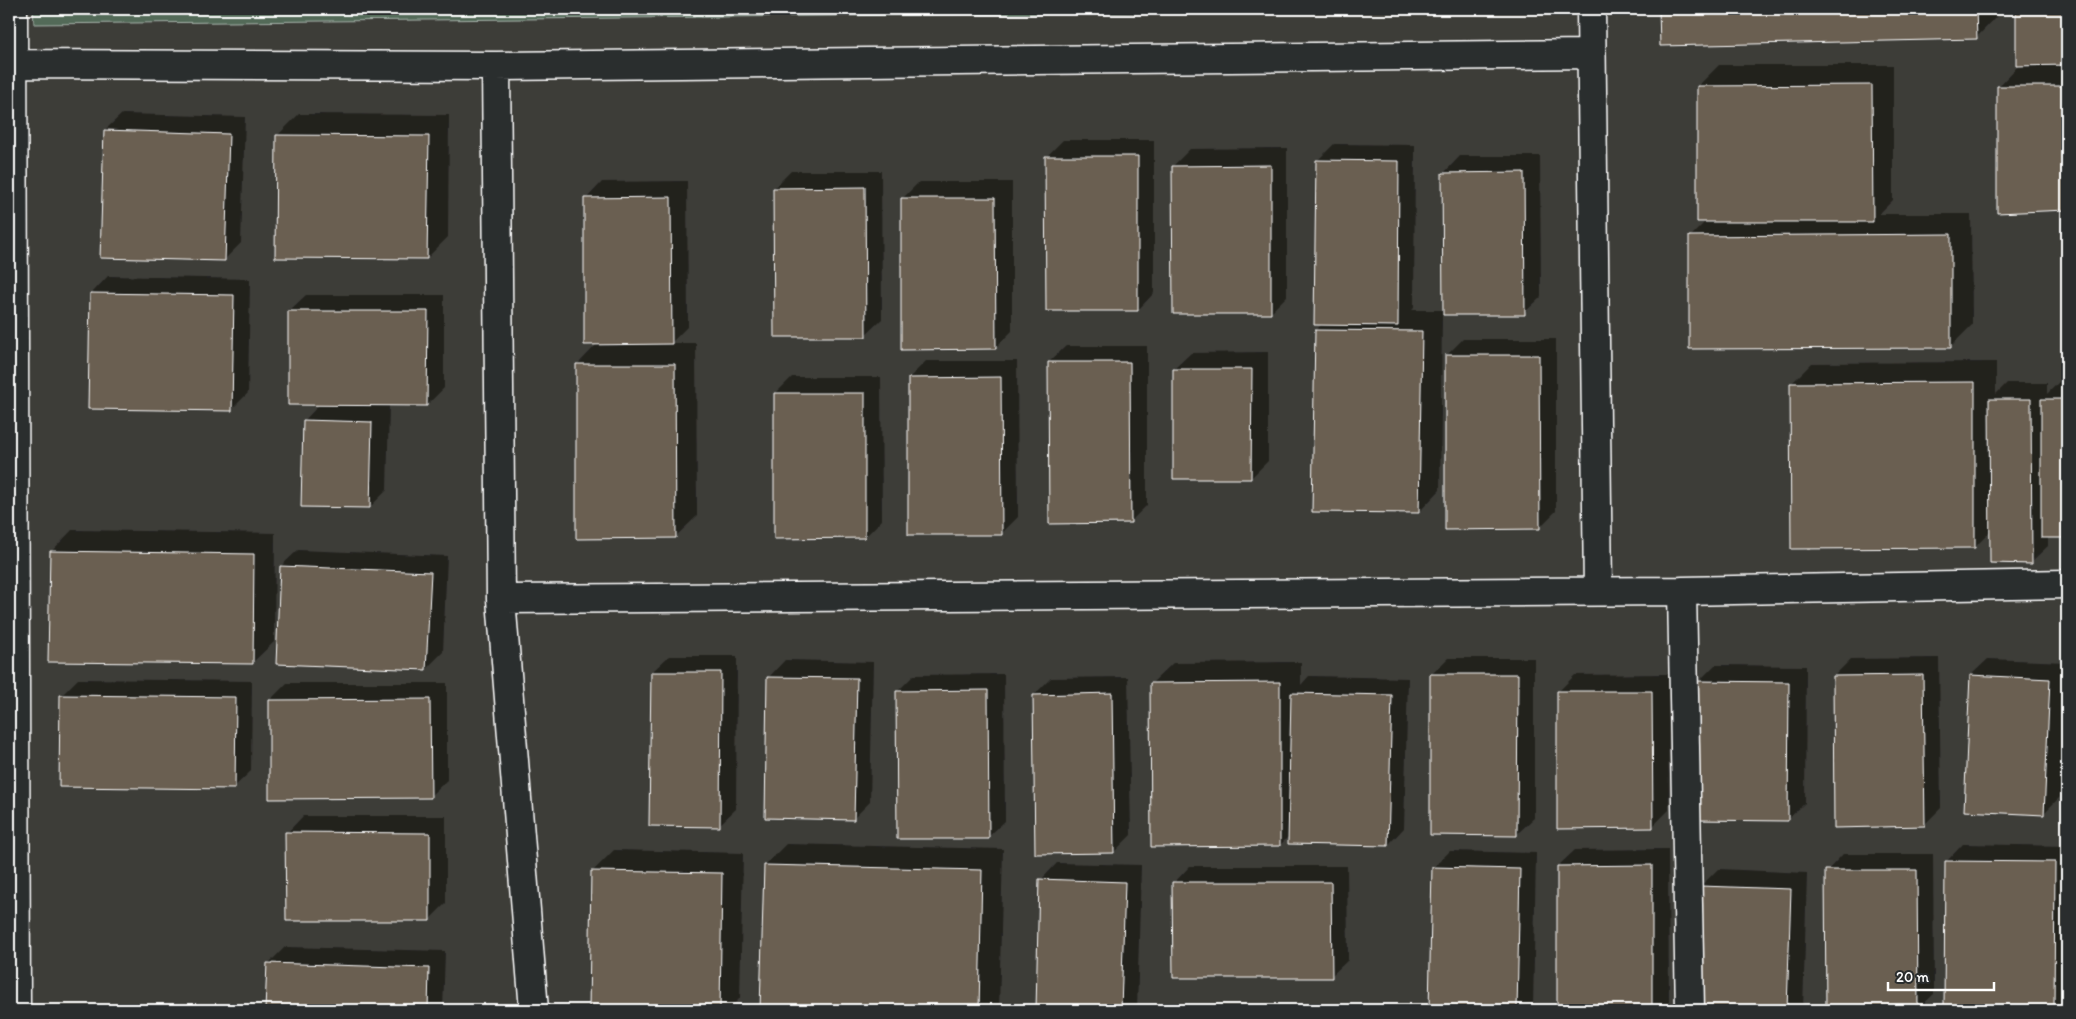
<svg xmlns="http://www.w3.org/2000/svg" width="2076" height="1019" font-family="Itim,sans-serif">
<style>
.built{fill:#3d3c38}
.green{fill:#526a58;stroke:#a8b4ac}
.shadow{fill:#0007}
.building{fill:#6a5f51;stroke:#fff}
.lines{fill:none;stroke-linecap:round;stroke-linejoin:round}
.minor-casing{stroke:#fff;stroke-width:31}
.minor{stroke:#2a2d2e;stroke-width:28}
</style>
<rect width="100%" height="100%" fill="#2a2d2e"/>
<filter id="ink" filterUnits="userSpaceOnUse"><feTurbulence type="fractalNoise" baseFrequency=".02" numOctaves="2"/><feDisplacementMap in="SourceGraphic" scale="10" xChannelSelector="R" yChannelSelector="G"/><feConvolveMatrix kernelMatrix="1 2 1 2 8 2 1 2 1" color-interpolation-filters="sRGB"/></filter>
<g filter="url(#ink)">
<!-- built -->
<path class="built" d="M9,9H2067V1010H9Z"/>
<!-- green -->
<path class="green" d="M33,9H1505L34,24Z"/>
<!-- shadow -->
<path class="shadow" d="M1660,9H1997V16L1976,38L1661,45Z
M2017,9H2067V209L1998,212V87L2020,64H2017Z
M1719,65H1893V200L1879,214H1971L1972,325L1951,346L1691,236L1706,221L1698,86Z
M122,114L245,117L241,243L224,260L105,130Z
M299,114L449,115L448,237L427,258L278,135Z
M1063,140H1154V293L1138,310L1046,157Z
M1334,144L1415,145L1414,308L1412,310H1444V173L1460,156H1540L1541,297L1524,313L1442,314L1440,490L1419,512L1316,330L1322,324L1317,161Z
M1287,148V296L1271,312L1173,166L1190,149Z
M791,171H881L882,319L865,335L774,188Z
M687,181L688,326L671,343H696L697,516L675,537L577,365L598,343L586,199L602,182Z
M919,182H1012V331L995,348L902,199Z
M108,276L250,279L248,393L231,410L92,293Z
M306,295H444V388L427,405H389L387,490L370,507L304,421L320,404L289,311Z
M1463,339H1556V511L1539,528L1446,356Z
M1066,346H1147V505L1130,522L1049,362Z
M1268,352V461L1251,478L1174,369L1191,353Z
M926,361H1017L1018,517L1001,534L909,378Z
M1996,362V394L2007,383H2047V394L2063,378H2067V537H2048V546L2031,562L1991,531L1975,547L1791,384L1812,363Z
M792,377H881L882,520L865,537L775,394Z
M72,530L275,533L274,642L252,663L51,552Z
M298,550L447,556L443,652L426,669L281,566Z
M669,656H737L736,809L719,825L652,672Z
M1448,658H1534V818L1517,834L1431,675Z
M1939,658L1941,808L1924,825L1834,676L1851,659Z
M1988,659L2066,662L2060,797L2043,814L1971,675Z
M785,660L873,662L870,802L854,818L769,677Z
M1301,662V685L1309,676L1408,678L1404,828L1388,845L1289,836L1280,845L1151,684L1173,663Z
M1715,665L1806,666L1805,803L1788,819L1698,682Z
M1004,674L1005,821L988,837L897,692L914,675Z
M1668,674L1669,810L1652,827L1558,692L1575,675Z
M1128,677L1131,835L1114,852L1034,695L1051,678Z
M78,679L252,681L251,771L234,787L61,696Z
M287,683H447V780L430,796L270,700Z
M303,816H446V903L429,920L287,833Z
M786,844L1003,849L999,1010H761L765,865Z
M1963,844L2067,846V999L2056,1010H1945L1947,861Z
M1668,849L1669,1010H1558V866L1575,850Z
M614,850L743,853L740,998L728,1010H590L592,872Z
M1450,851L1536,853L1533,1007L1530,1010H1430L1433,868Z
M1843,854H1933L1934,994L1917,1010H1827V871Z
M1057,863L1141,865L1137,1010H1037L1041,880Z
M1190,866H1347L1348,960L1331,976L1174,883Z
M1718,869L1807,873L1803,1010H1697L1701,886Z
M285,947L445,951L443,1010H267L268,964Z"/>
<!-- building -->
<path class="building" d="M1659,9H1976L1977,39L1660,46Z
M2016,9H2067V65L2016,66Z
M1872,85L1873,222H1697V86Z
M1997,86H2067V210L1997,213Z
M104,130L229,134L225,261L100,258Z
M276,135L429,136L427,259L275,258Z
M1045,156H1138V311H1046Z
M1316,160L1399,161L1398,326L1314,325Z
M1271,165V314H1173L1172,166Z
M1524,172L1525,315H1443L1442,173Z
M865,187L866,337H774L773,188Z
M671,197L672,344L584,345V198Z
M901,198H995L996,349L901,350Z
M1951,234V348L1689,349V236Z
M90,293L234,295L232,411L88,409Z
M288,311H428L427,406L288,405Z
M1315,330L1422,331L1419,513L1312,512Z
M1445,355H1539L1540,529L1445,530Z
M1048,362H1130L1131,523L1049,524Z
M576,364H675L676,538L576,539Z
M1173,369H1252L1251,479H1173Z
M1001,377L1002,535H908V378Z
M1975,382V548L1791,549L1790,383Z
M774,393H865V538L774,539Z
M1989,399H2031L2032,564L1990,563Z
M2041,399H2067V538H2041Z
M303,420L372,422L370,508L301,507Z
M50,551L254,554L253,664L48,662Z
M280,566L431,572L426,670L276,664Z
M651,672H721L720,827L649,826Z
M1430,674H1518L1517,836L1430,835Z
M1923,675L1925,826L1834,828L1833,676Z
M1970,675L2050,679L2044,815L1964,811Z
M767,677L857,678L854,820L765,818Z
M1697,681L1789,682L1788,821L1696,820Z
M1280,682V846L1151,847L1150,683Z
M988,690L989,839H897L896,691Z
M1557,691H1652L1653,828L1557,829Z
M1112,693L1114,853L1035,854L1033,695Z
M1291,693L1392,695L1388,846L1288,844Z
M60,695L236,697L235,789L59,787Z
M430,699L431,798L269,799V700Z
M285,832L430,833V921H286Z
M1945,861L2055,862L2054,1010H1944Z
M764,865L982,870L979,1010H760Z
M1652,865V1010H1557V866Z
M1432,867L1520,869L1517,1010H1429Z
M1825,870H1917L1918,1010H1826Z
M591,871L722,873L720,1010H589Z
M1039,879L1125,882L1121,1010H1036Z
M1172,882H1331L1332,978H1173Z
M1700,886L1791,889L1787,1010H1695Z
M267,963L429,968L428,1010H265Z"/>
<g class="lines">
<defs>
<path id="minor" d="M13,9L16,1010
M1591,9L1598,591
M13,64L496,66L1591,54
M496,66L501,599L534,1010
M1682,591L1690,1010
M501,599L1682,591L2067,584"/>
</defs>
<!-- minor casing -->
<use href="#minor" class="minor-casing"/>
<!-- minor -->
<use href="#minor" class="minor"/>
</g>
</g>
<!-- margin -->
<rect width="2076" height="1019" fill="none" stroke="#2a2d2e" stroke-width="30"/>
<rect x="15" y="15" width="2046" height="989" fill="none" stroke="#fff" stroke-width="2" filter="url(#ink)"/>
<!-- scale -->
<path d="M1888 982v8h106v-8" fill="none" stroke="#ffffff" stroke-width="2.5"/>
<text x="1896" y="982" font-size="15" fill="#ffffff" stroke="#2a2d2e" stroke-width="4" paint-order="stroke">20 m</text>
</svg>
